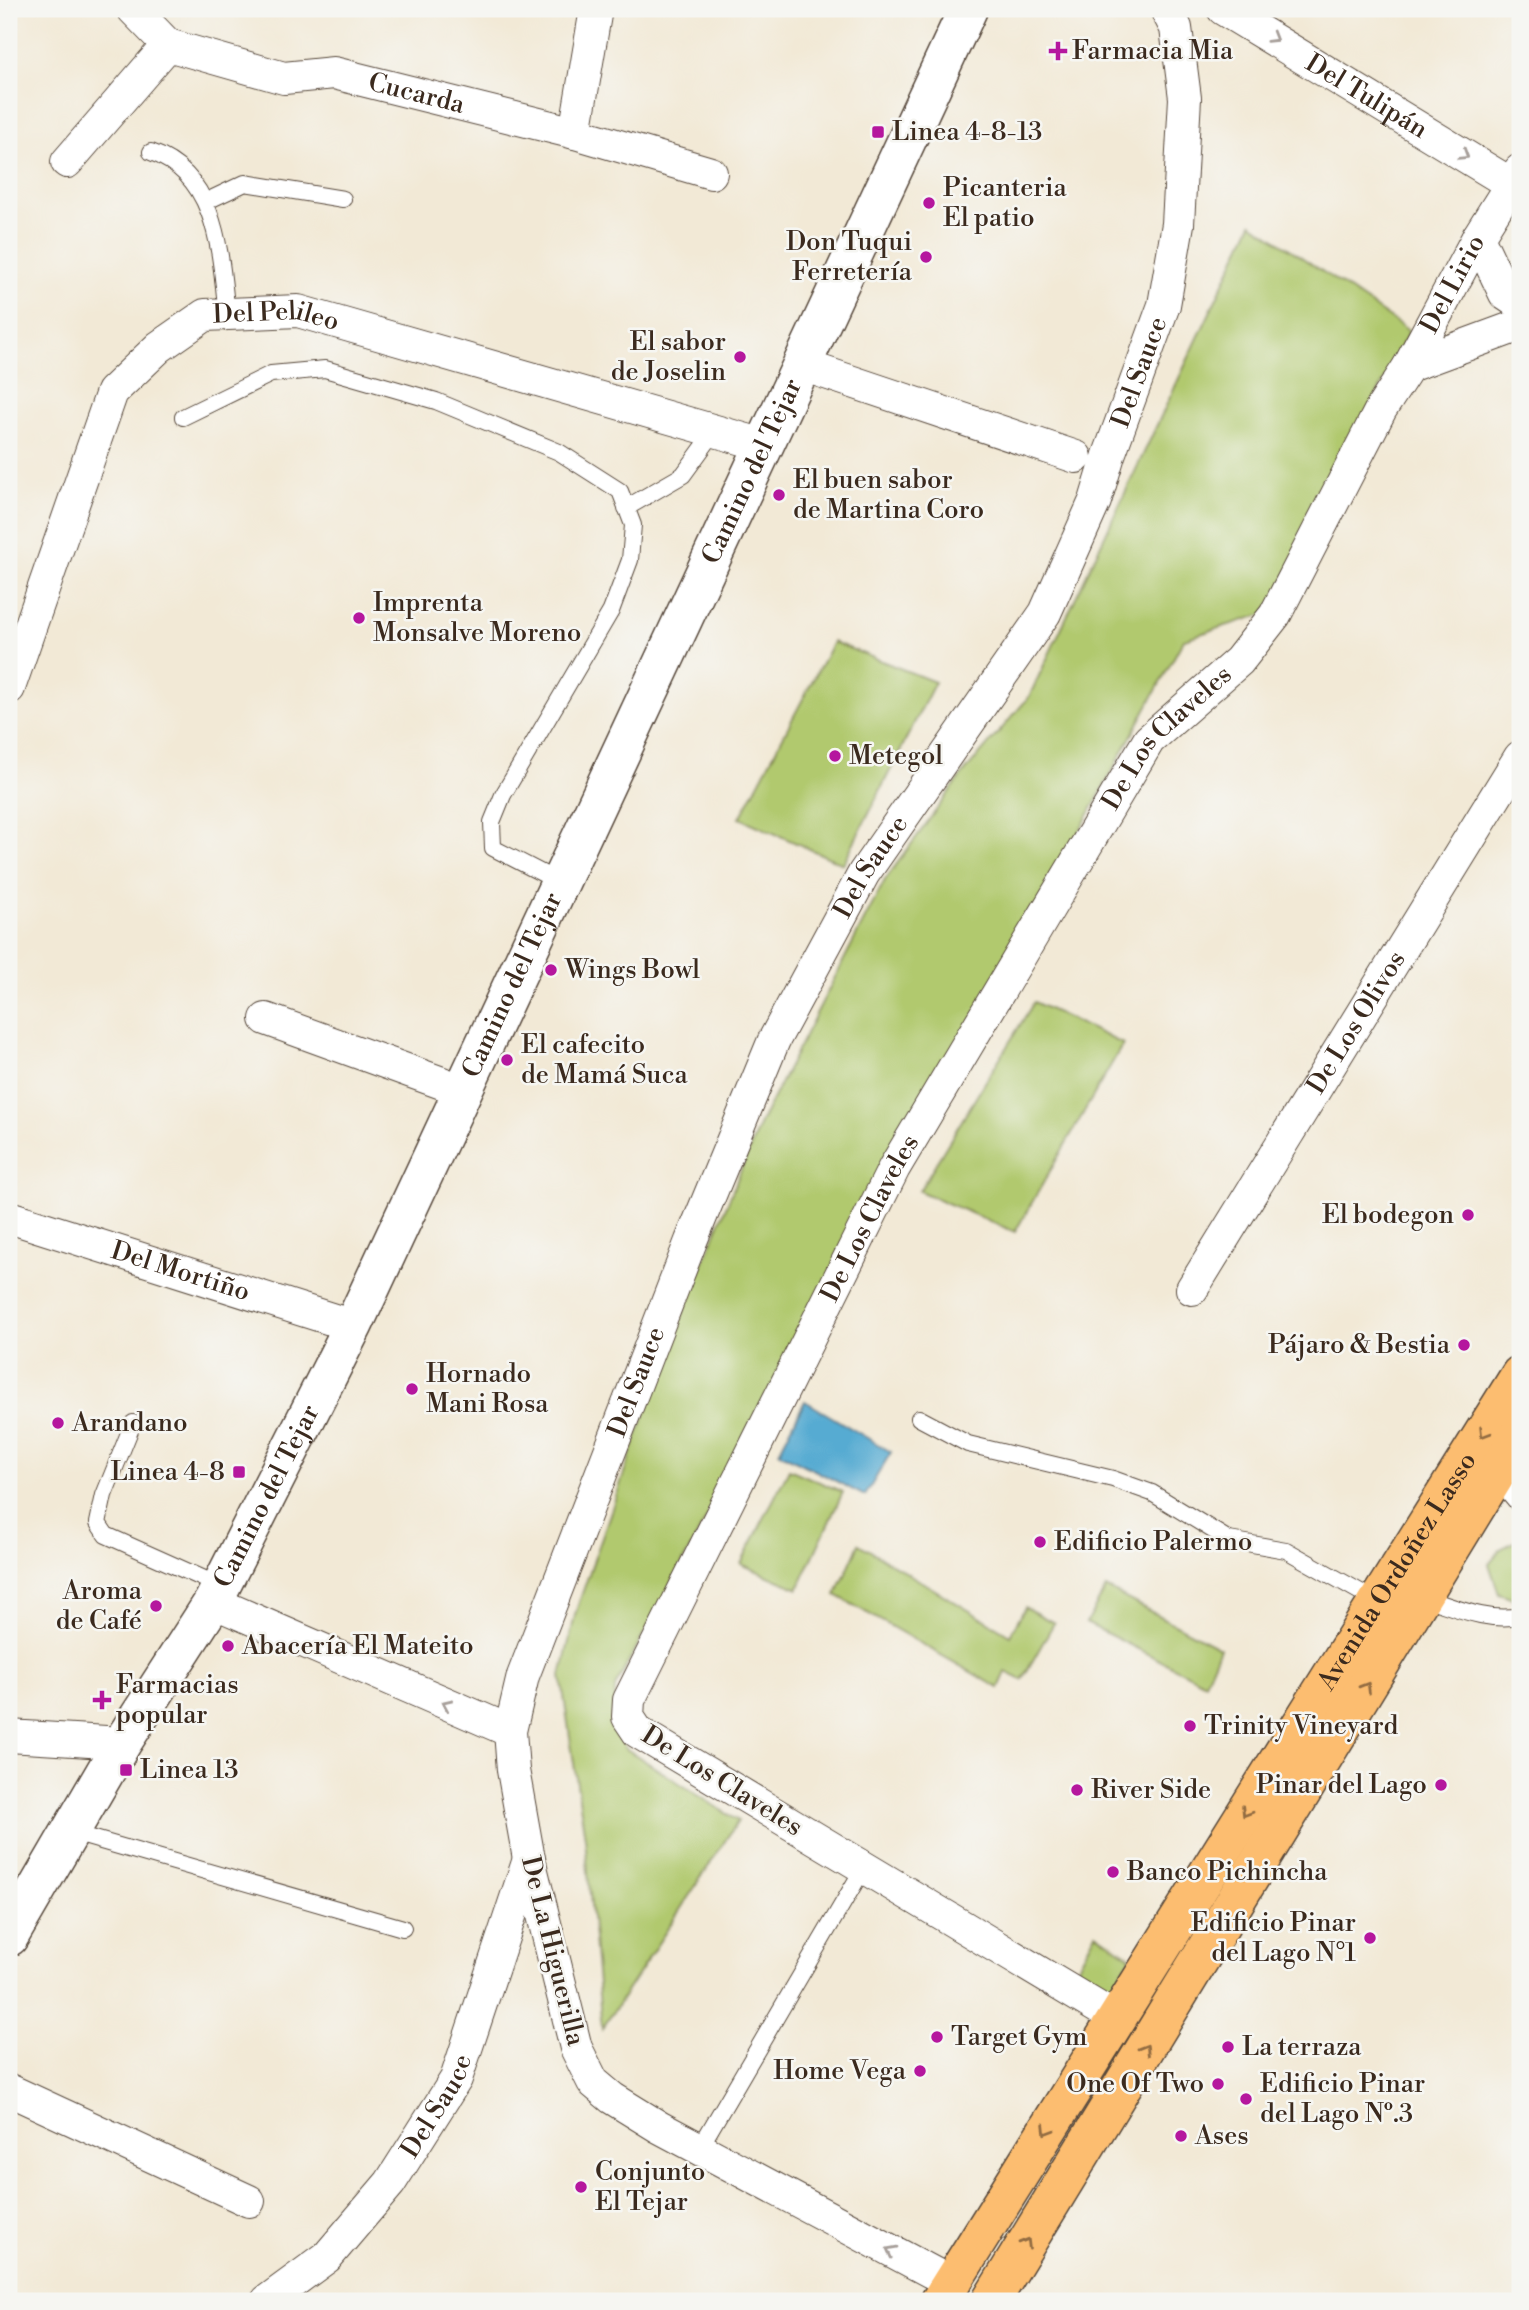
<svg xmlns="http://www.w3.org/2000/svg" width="1529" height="2310" font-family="'Libre Bodoni',serif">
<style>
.green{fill:#b1c96e;stroke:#767a46;stroke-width:2}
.water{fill:#56abd2;stroke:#486a78;stroke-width:2}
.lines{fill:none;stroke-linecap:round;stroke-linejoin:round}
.service-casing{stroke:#56473a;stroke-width:18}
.minor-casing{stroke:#56473a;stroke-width:34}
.tertiary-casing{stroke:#56473a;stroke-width:41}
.primary-casing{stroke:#56473a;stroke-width:41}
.service{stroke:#fff;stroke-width:16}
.minor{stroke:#fff;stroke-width:32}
.tertiary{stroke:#fff;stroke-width:38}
.primary{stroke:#fcbd6f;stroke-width:38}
.oneway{stroke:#a79f9a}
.oneway2{stroke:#926c42}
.poi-dot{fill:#b5179e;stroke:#f6f6f2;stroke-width:2.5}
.labels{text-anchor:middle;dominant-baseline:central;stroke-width:5;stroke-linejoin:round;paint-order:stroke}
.poi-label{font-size:26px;fill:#3b2a1e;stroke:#f6f6f2;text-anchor:start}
.street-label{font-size:26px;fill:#3b2a1e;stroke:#f6f6f2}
</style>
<rect width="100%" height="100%" fill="#f6f6f2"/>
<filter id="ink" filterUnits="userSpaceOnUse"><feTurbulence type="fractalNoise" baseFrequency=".0143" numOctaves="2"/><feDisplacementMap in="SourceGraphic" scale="14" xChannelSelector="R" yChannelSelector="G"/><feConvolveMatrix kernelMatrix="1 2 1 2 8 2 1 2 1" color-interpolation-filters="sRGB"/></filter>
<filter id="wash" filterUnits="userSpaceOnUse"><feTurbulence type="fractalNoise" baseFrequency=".00686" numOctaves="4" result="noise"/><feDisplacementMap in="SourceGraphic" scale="28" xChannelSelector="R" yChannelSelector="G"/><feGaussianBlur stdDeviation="1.57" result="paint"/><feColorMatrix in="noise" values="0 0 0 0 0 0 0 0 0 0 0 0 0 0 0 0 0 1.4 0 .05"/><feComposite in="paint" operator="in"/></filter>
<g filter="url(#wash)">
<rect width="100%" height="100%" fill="#f2e9d6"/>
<!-- green -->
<path class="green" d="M1252,223L1409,331L1276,596L1264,614L1184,639L615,1687L614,1715L625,1748L738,1821L602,2029L585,1838L561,1676L576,1611L666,1354L761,1121L885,880L962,775L1029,697Z
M833,642L935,682L843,864L740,818Z
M1034,1002L1123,1044L1015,1232L919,1191Z
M789,1469L843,1492L798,1589L741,1564Z
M1520,1539V1599L1519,1601L1499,1594L1489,1564L1500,1549Z
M859,1544L1010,1635L1025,1607L1054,1623L1022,1680L1006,1672L999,1688L836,1595Z
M1106,1588L1220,1648L1205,1683L1086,1623Z
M1096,1933L1131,1957L1113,1986L1096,1990L1072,1977Z"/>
<!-- water -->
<path class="water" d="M805,1401L891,1452L865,1496L779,1452Z"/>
</g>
<g filter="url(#ink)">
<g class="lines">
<defs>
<path id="service" d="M151,152C218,176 220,253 227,315
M207,201L245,183L343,199
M183,417L271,374L325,369L436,401L559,452L620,491L633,525L630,560L611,611L503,795L492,822L493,848L561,883
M626,508L683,475L715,431
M919,1418L968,1444L1113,1479L1152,1493L1229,1540L1286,1550L1378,1602
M133,1423L104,1495L98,1523L106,1535L220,1586
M1495,1476L1520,1506
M1421,1597C1452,1606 1487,1623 1520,1616
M70,1832L403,1928
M699,2149L863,1869"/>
<g id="minor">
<path id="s1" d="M133,9L168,45L284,78L334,73L575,133L711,173"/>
<path id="s2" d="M1223,9L1511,184"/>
<path d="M575,133L596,9"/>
<path d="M67,162L168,45"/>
<path d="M1478,237L1505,294L1520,304"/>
<path d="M802,365L1076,457"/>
<path d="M1409,366L1520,325"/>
<path id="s3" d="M9,688L112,392L159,347L205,315L298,311L764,445"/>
<path d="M266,1019L464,1091"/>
<path id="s4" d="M9,1217L353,1326"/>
<path id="s5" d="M1192,1289L1520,757"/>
<path d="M213,1602L510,1731"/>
<path d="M9,1736L122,1743"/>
<path id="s6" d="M1117,2019L638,1732L628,1717L629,1700L894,1168L1149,740L1239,661L1275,615L1381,409L1409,366L1478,237L1520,170"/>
<path d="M9,2090L249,2201"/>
<path id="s7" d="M952,2283L659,2127L612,2098L593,2082L576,2048L529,1859L513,1770L510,1731L523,1676L691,1241L774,1040L864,873L1045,613L1095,501L1109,455L1164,305L1178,224L1185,98L1176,28L1166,9"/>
<path id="s8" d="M267,2301L327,2257L390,2183L456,2079L529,1859"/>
</g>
<g id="tertiary">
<path id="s9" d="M9,1937L122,1743L213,1602L353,1326L968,9"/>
</g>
<g id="primary">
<path id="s10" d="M940,2301L1520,1375"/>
<path d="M991,2301L1520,1435"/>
</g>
</defs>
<!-- service casing -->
<use href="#service" class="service-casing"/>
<!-- minor casing -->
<use href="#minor" class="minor-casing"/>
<!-- tertiary casing -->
<use href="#tertiary" class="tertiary-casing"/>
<!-- primary casing -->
<use href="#primary" class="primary-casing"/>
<!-- service -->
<use href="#service" class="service"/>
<!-- minor -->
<use href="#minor" class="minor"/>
<!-- tertiary -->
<use href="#tertiary" class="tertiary"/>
<!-- primary -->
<use href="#primary" class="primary"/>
</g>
<!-- one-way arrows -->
<defs><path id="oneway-chevron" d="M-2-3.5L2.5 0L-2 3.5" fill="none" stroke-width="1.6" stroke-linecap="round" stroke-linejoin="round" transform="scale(1.75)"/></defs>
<g class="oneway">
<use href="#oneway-chevron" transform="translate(1273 38) rotate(31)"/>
<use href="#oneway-chevron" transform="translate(1464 155) rotate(32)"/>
<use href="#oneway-chevron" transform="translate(447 1704) rotate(-156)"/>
<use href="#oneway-chevron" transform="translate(891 2251) rotate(-152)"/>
</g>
<g class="oneway2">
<use href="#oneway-chevron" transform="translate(1484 1433) rotate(122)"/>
<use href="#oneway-chevron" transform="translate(1366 1687) rotate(-59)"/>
<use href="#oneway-chevron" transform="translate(1246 1812) rotate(122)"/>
<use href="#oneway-chevron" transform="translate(1145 2049) rotate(-59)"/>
<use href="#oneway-chevron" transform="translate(1047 2130) rotate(122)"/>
<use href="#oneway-chevron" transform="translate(1026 2243) rotate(-59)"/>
</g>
</g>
<!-- markers -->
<g class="poi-dot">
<path d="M1054.5 40.5h7v7h7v7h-7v7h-7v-7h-7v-7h7z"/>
<rect x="871" y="125" width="14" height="14" rx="3.5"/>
<circle cx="929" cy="203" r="7"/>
<circle cx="926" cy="257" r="7"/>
<circle cx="740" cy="357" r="7"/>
<circle cx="779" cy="495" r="7"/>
<circle cx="359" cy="618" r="7"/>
<circle cx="835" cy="756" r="7"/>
<circle cx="551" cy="970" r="7"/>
<circle cx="507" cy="1060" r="7"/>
<circle cx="1468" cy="1215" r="7"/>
<circle cx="1464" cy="1345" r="7"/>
<circle cx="412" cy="1389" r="7"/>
<circle cx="58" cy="1423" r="7"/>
<rect x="232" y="1465" width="14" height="14" rx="3.5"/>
<circle cx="1040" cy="1542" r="7"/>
<circle cx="156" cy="1606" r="7"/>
<circle cx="228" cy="1646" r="7"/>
<path d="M98.5 1689.5h7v7h7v7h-7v7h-7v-7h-7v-7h7z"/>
<circle cx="1190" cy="1726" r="7"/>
<rect x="119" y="1763" width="14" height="14" rx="3.5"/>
<circle cx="1441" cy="1785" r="7"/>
<circle cx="1077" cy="1790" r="7"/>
<circle cx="1113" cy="1872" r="7"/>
<circle cx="1370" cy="1938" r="7"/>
<circle cx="937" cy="2037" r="7"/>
<circle cx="1228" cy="2047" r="7"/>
<circle cx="920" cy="2071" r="7"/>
<circle cx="1218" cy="2084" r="7"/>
<circle cx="1246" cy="2099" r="7"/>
<circle cx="1181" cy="2136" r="7"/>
<circle cx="581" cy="2187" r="7"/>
</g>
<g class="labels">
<!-- poi labels -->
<g class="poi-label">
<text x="1072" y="51">Farmacia Mia</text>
<text x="892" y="132">Linea 4-8-13</text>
<text x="943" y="188">Picanteria<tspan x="943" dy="30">El patio</tspan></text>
<text x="912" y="242" text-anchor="end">Don Tuqui<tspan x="912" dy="30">Ferretería</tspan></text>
<text x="726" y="342" text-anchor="end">El sabor<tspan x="726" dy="30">de Joselin</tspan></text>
<text x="793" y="480">El buen sabor<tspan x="793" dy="30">de Martina Coro</tspan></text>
<text x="373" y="603">Imprenta<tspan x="373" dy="30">Monsalve Moreno</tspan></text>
<text x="849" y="756">Metegol</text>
<text x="565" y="970">Wings Bowl</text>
<text x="521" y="1045">El cafecito<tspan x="521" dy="30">de Mamá Suca</tspan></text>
<text x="1454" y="1215" text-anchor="end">El bodegon</text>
<text x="1450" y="1345" text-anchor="end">Pájaro &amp; Bestia</text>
<text x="426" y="1374">Hornado<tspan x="426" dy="30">Mani Rosa</tspan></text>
<text x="72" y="1423">Arandano</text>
<text x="225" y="1472" text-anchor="end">Linea 4-8</text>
<text x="1054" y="1542">Edificio Palermo</text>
<text x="142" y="1591" text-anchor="end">Aroma<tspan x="142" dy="30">de Café</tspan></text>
<text x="242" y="1646">Abacería El Mateito</text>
<text x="116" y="1685">Farmacias<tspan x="116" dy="30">popular</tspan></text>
<text x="1204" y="1726">Trinity Vineyard</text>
<text x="140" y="1770">Linea 13</text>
<text x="1427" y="1785" text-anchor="end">Pinar del Lago</text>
<text x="1091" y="1790">River Side</text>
<text x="1127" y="1872">Banco Pichincha</text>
<text x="1356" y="1923" text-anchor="end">Edificio Pinar<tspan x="1356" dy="30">del Lago N°1</tspan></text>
<text x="951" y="2037">Target Gym</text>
<text x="1242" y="2047">La terraza</text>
<text x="906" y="2071" text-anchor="end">Home Vega</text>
<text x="1204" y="2084" text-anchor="end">One Of Two</text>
<text x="1260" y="2084">Edificio Pinar<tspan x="1260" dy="30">del Lago Nº.3</tspan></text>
<text x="1195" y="2136">Ases</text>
<text x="595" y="2172">Conjunto<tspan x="595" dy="30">El Tejar</tspan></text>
</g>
<!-- street labels -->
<g class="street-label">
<text stroke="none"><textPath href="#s1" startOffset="306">Cucarda</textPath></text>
<text stroke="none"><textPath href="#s2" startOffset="168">Del Tulipán</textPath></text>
<text stroke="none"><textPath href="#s6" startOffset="2240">Del Lirio</textPath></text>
<text stroke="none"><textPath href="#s3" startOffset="506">Del Pelileo</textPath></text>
<text stroke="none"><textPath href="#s7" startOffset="2280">Del Sauce</textPath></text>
<text stroke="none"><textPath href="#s9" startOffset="1645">Camino del Tejar</textPath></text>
<text stroke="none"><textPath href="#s6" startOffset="1699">De Los Claveles</textPath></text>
<text stroke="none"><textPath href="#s7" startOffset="1713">Del Sauce</textPath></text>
<text stroke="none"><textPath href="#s9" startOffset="1078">Camino del Tejar</textPath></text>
<text stroke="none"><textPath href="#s5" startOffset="313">De Los Olivos</textPath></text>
<text stroke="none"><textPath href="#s6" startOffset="1132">De Los Claveles</textPath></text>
<text stroke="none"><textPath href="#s4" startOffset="180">Del Mortiño</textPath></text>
<text stroke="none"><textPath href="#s7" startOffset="1146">Del Sauce</textPath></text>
<text stroke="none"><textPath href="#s9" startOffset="511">Camino del Tejar</textPath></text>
<text stroke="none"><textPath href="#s10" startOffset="861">Avenida Ordoñez Lasso</textPath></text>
<text transform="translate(722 1781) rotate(32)">De Los Claveles</text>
<text transform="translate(553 1951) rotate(76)">De La Higuerilla</text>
<text stroke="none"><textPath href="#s8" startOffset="262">Del Sauce</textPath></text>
</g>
</g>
<!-- margin -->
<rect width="1529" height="2310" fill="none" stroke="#f6f6f2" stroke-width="35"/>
</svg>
